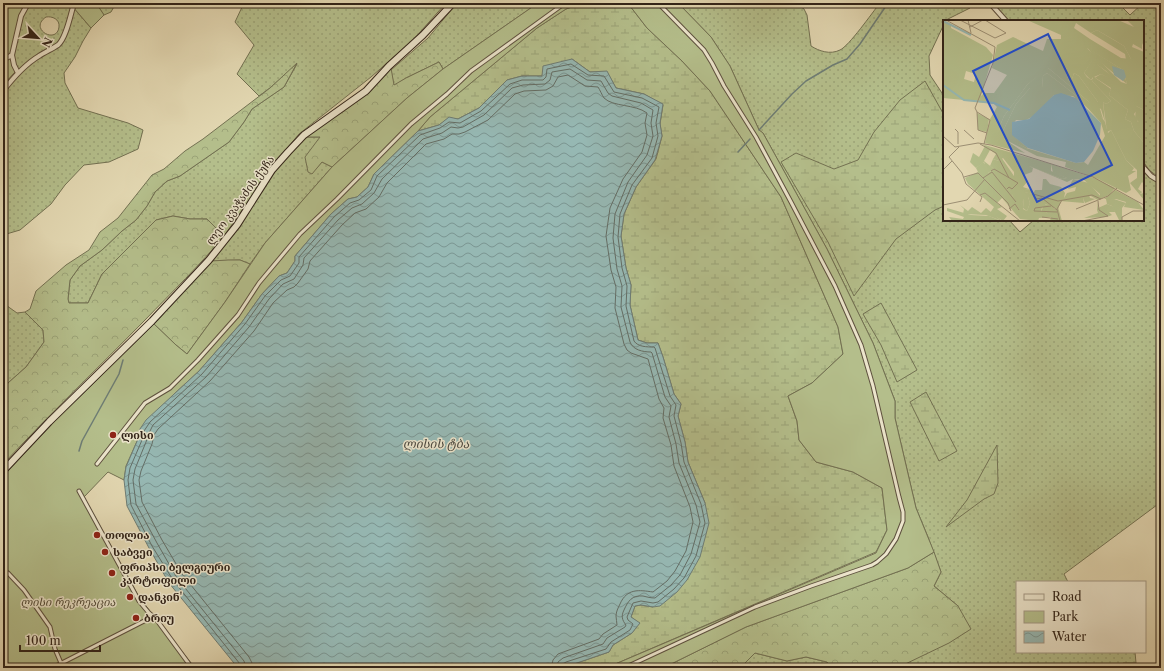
<svg xmlns="http://www.w3.org/2000/svg" width="1164" height="671" font-family="'Libre Caslon Text','Noto Serif Georgian',serif">
<style>
.grass{fill:url(#grass-dots);stroke:#737152;fill-rule:evenodd}
.forest{fill:url(#forest-crowns);stroke:#737152}
.wetland{fill:url(#wetland-marsh);stroke:#737152}
.green{fill:#b4be8b;stroke:#737152}
.water{fill:url(#water-waves);stroke:#6e7d75}
.lines{fill:none;stroke-linecap:round;stroke-linejoin:round}
.shore{stroke:#646e66;stroke-width:1}
.stream{stroke:#6e7d75;stroke-width:1.5}
.pedestrian-casing{stroke:#5e513f;stroke-width:5}
.minor-casing{stroke:#5e513f;stroke-width:6}
.secondary-casing{stroke:#322419;stroke-width:8}
.pedestrian{stroke:#ece5cc;stroke-width:3}
.minor{stroke:#ece5cc;stroke-width:4}
.secondary{stroke:#ece5cc;stroke-width:6}
.poi-dot{fill:#8f2418;stroke:#ece5cc;stroke-width:1.5}
.labels{text-anchor:middle;dominant-baseline:central;stroke-width:3;stroke-linejoin:round;paint-order:stroke}
.street-label{font-size:11px;fill:#322419;stroke:#ece5cc}
.poi-label{font-size:11px;font-weight:bold;fill:#322419;stroke:#ece5cc;text-anchor:start}
.park-label{font-size:11px;font-style:italic;fill:#524a36;stroke:#ece5cc}
.water-label{font-size:12px;font-style:italic;fill:#4b4940;stroke:#ece5cc}
.inset-river{fill:none;stroke:#96b8b3;stroke-width:2}
.inset-road{fill:none;stroke:#9c8f74;stroke-width:1}
.view{fill:#1d4ed8;fill-opacity:0.15;stroke:#1d4ed8;stroke-width:2}
.inset-edge{fill:none;stroke:#322419;stroke-width:2}
</style>
<defs>
<pattern id="grass-dots" width="8" height="8" patternUnits="userSpaceOnUse"><rect width="8" height="8" fill="#b4be8b"/><path d="M2 2h.1M6 6h.1" fill="none" stroke="#9ba377" stroke-width="1.8" stroke-linecap="round"/></pattern>
<pattern id="forest-crowns" width="20" height="18" patternUnits="userSpaceOnUse"><rect width="20" height="18" fill="#b4be8b"/><path d="M2 6a3 3 0 1 1 6 0M12 15a3 3 0 1 1 6 0" fill="none" stroke="#9ba377"/></pattern>
<pattern id="wetland-marsh" width="20" height="14" patternUnits="userSpaceOnUse"><rect width="20" height="14" fill="#b4be8b"/><path d="M1 5h8M5 5V1M11 12h8M15 12V8" fill="none" stroke="#9ba377"/></pattern>
<pattern id="water-waves" width="16" height="10" patternUnits="userSpaceOnUse"><rect width="16" height="10" fill="#96b8b3"/><path d="M0 5q4-4 8 0t8 0" fill="none" stroke="#7b9591"/></pattern>
</defs>
<rect width="100%" height="100%" fill="#e2d7b1"/>
<filter id="stains"><feTurbulence type="fractalNoise" baseFrequency=".005" numOctaves="4"/><feColorMatrix values="0 0 0 0 .2 0 0 0 0 .09 0 0 0 0 .02 0 0 0 .5 -.17"/></filter>
<radialGradient id="worn" r=".72"><stop offset=".6" stop-color="#630" stop-opacity="0"/><stop offset="1" stop-color="#630" stop-opacity=".3"/></radialGradient>
<!-- grass -->
<path class="grass" d="M32,3H67L73,7V3H75L73,7L91,28L83,41L75,57L64,73L65,83L78,108L128,123L143,130L138,149L109,162L84,165L65,185L51,204L20,230L3,235V85L16,71L12,55L21,16L27,5ZM46,17C52,16 60,19 59,27C57,45 28,29 46,17Z
M96,3H116L111,12L104,15Z
M242,3H446L413,40L371,77L299,134L278,159L224,236L207,219H190L173,216L156,220L102,274L88,303H68V299L70,280L80,266L102,250L122,231L136,220L147,206L155,192L167,181L180,176L229,142L244,122L252,109L284,87L297,64L270,88L259,96L237,74L254,45L235,22L243,5Z
M457,3H538L443,69L439,62L406,78L394,86L391,70L428,38Z
M678,3H796L804,9L807,15L811,46C819,51 830,55 840,50C849,46 872,13 880,3H968L970,8L944,21V24L929,56L930,75L944,96V220H1009L1020,232L1034,220H1143V172L1161,185V502L1064,574L1068,582H1017V652H1135L1136,663H1123L1122,668H895L958,606L934,586L941,572L928,537L916,508L895,418V401L873,343L827,249L763,133L759,130L730,66L711,37Z
M992,3H1118L1130,15L1143,3H1161V179L1149,170L1143,161V21H1008Z
M306,137H320L312,173L322,162L332,167L265,243L250,264L240,260L211,261C241,229 261,188 288,154C294,148 300,142 306,137Z
M3,303L17,313L25,312L43,330L44,342L26,367L8,383L3,389Z
M755,653L787,661L806,657L827,662L832,668H744L742,666Z"/>
<!-- forest -->
<path class="forest" d="M439,62L443,69L407,98L332,167L322,162L312,174L308,172L305,157L320,137H306L366,91L391,68L394,85L406,78Z
M297,63L284,87L252,109L244,122L229,142L180,176L167,181L155,192L147,206L136,220L122,231L102,250L80,266L70,280L68,299L69,303H88L102,274L156,220L173,216L190,219H207L224,236C200,265 172,292 145,320C98,368 49,415 3,464V389L8,383L26,367L44,342L43,330L25,312L30,309L36,291L66,265L89,250L100,232L118,218L152,175L164,169L185,151L203,139L270,88Z
M228,260H240L250,264L225,302L187,354L176,345L154,324L211,261Z
M934,552L941,572L934,586L958,606L971,629L949,643L897,668H832L827,662L806,657L787,661L755,653L742,666L744,668H663L746,627L908,568Z"/>
<!-- wetland -->
<path class="wetland" d="M583,3H615L630,6L647,28L682,61L710,91L781,197L838,327L843,354L812,383L788,396L797,421L799,440L816,462L853,472L882,488L887,530L876,552L606,668H564L568,666L609,652L613,645L632,633L639,623L631,617L635,606L641,605L653,607L705,503L688,462L685,442L678,416L681,404L674,394L663,357L658,343H647L638,340L630,305L631,285L626,268L621,236L624,214L636,187L656,159L662,136L660,124L663,105L644,94L616,88L607,72H590L572,59L542,76H522L507,80L479,108L458,119L449,118L439,125L418,131L430,117L537,28L566,9Z
M925,81L944,115V206L935,210L896,239L854,296L828,242L781,162L796,153L834,169L858,160L874,132L900,100Z
M881,303L917,370L897,382L881,345L863,314Z
M926,392L957,451L939,461L910,402Z
M997,445L998,483L994,494L984,499L946,527L967,500Z"/>
<!-- green -->
<path class="green" d="M3,3H32L27,5L21,16L12,55L16,71L3,85Z
M67,3H73V6L75,3H96L104,15L91,28L73,7Z
M538,3H583L566,9L537,28L430,117L418,131L374,174L368,187L357,197L348,199L331,214L295,256V261L287,273L279,276L262,294L242,322L199,371L173,395L140,429L138,439L126,466L124,480L108,472L84,497L139,597L195,668H3V476L54,422L154,324L176,345L187,354L225,302L265,243L332,167L407,98L443,69Z
M615,3H678L711,37L730,66L759,130L763,133L827,249L873,343L895,401V418L916,508L934,552L908,568L746,627L663,668H606L876,553L887,530L882,488L853,472L816,462L799,440L797,421L788,396L812,383L843,354L838,327L781,197L710,91L682,61L647,28L630,6Z"/>
<!-- water -->
<path class="water" d="M572,59L590,72L607,71L616,88L644,94L663,104L660,123L662,136L655,160L636,187L624,214L621,236L626,268L631,285L630,305L638,340L647,343H658L663,357L674,394L681,404L678,416L685,442L688,462L705,503L709,523L700,557L687,580L677,592L660,606L653,607L641,605L635,606L631,617L640,623L632,633L613,645L609,652L568,666L564,668H238L169,583L149,548L127,506L124,480L126,467L138,439L140,429L146,420L199,371L242,322L262,294L279,276L287,273L295,261V256L331,214L348,199L357,197L368,187L374,174L418,131L439,125L449,117L458,119L479,108L507,80L522,76H542L543,66Z"/>
<g class="lines">
<!-- shore -->
<path class="shore" d="M241,668L240,664L173,580L152,546L131,505L128,480L130,468L142,440L144,431L150,422L202,374L245,324L265,296L281,280L290,276L299,263V257L334,217L350,203L359,200L371,190L377,176L420,135L440,128L449,122L460,123L481,111L510,84L522,80H543L546,77L547,69L571,64L588,75L604,76L614,92L642,98L659,107L656,123L658,136L652,158L632,185L620,214L618,237L622,268L627,286L626,306L634,341C638,347 647,347 654,347L655,348L670,396L676,405L674,416L681,443L684,462L701,504L705,523L696,556L684,578L674,589L658,602L653,603L641,601L633,603L627,617L628,620L633,624L630,630L611,642L606,649L566,662L563,664L562,668
M246,668L244,661L177,578L157,543L136,504L133,480L135,469L146,442L149,433L153,425L206,377L249,327L269,299L283,284L294,279L303,265L304,258L338,220L352,208L362,204L374,193L382,179L423,139L442,133L451,127L458,128L463,127L484,115L512,88L523,85L545,84L550,80L552,72L570,69L587,80L601,81L608,93L612,96L641,103L653,110L651,123L653,136L647,155L628,182L615,214L613,238L617,269L622,286L621,307L630,342C633,350 643,352 651,352L652,353L665,397L671,406L669,417L676,444L679,463L696,505L700,522L691,554L680,575L671,585L655,598C651,598 647,597 643,596C632,595 628,601 624,610C621,616 622,620 626,625L625,627L607,638L603,644L563,658L558,662L557,668
M252,668V663L249,657L182,574L162,540L142,502L139,480L141,471L152,444L154,435L158,429L210,381L254,331L273,303L287,290L294,287L298,283L308,269L310,261L342,225L355,213L366,209L379,197L387,183L426,144L444,139L452,134H459L465,132L488,120L515,94L524,91L546,90L553,86L558,77L568,75L585,86L598,87C600,90 602,95 604,98C613,107 635,104 647,113L645,123L647,135L642,152L623,179L610,208L606,236L611,270L616,287L615,308L624,344L627,350L631,353L648,359L659,399L664,408L663,418L671,445L674,466L690,507L693,522L686,551L675,571L667,581L653,592C639,590 627,588 620,604C618,608 616,612 616,616C616,619 617,622 617,625L603,634L599,639L558,654L553,660L551,668"/>
<!-- stream -->
<path class="stream" d="M759,130L792,94L806,81L833,65L847,59L860,44L888,3
M738,152L750,139
M79,451L82,441L119,374L123,360"/>
<defs>
<path id="pedestrian" d="M97,464L145,403L170,388L198,360L238,315L259,283L300,234L337,199L411,124L447,94L471,71L565,3
M79,491L139,601L149,613L156,619L192,668
M8,573L24,590L50,627L55,649L61,663
M52,668L152,617
M624,668L755,607L811,586L872,565L877,562L886,554L896,539L903,521V512L899,497L873,386L861,345L835,286L791,202L756,137L724,86L712,63L704,50L658,3"/>
<path id="minor" d="M990,3L1006,21
M12,55L14,65L18,73
M3,60L12,55L21,16L27,5L32,3
M3,91C13,78 24,65 39,56C45,52 52,49 58,45C66,38 70,17 73,7L67,3
M1143,167L1151,176L1161,182"/>
<path id="secondary" d="M3,471L49,422L152,321L209,260L237,225L272,170L288,152L304,135L366,91L389,66L423,35L453,3"/>
</defs>
<!-- pedestrian casing -->
<use href="#pedestrian" class="pedestrian-casing"/>
<!-- minor casing -->
<use href="#minor" class="minor-casing"/>
<!-- secondary casing -->
<use href="#secondary" class="secondary-casing"/>
<!-- pedestrian -->
<use href="#pedestrian" class="pedestrian"/>
<!-- minor -->
<use href="#minor" class="minor"/>
<!-- secondary -->
<use href="#secondary" class="secondary"/>
</g>
<!-- markers -->
<g class="poi-dot">
<circle cx="113" cy="435" r="4"/>
<circle cx="97" cy="535" r="4"/>
<circle cx="105" cy="552" r="4"/>
<circle cx="112" cy="573" r="4"/>
<circle cx="130" cy="597" r="4"/>
<circle cx="136" cy="618" r="4"/>
</g>
<g class="labels">
<!-- street labels -->
<g class="street-label">
<text transform="translate(240 200) rotate(-54)">ლეო კვაჭაძის ქუჩა</text>
</g>
<!-- poi labels -->
<g class="poi-label">
<text x="121" y="435">ლისი</text>
<text x="105" y="535">თოლია</text>
<text x="113" y="552">საბვეი</text>
<text x="120" y="567">ფრიპსი ბელგიური<tspan x="120" dy="13">კარტოფილი</tspan></text>
<text x="138" y="597">დანკინ'</text>
<text x="144" y="618">ბრიუ</text>
</g>
<!-- park labels -->
<g class="park-label">
<text x="68" y="602">ლისი რეკრეაცია</text>
</g>
<!-- water labels -->
<g class="water-label">
<text x="436" y="443">ლისის ტბა</text>
</g>
</g>
<!-- overview -->
<g transform="translate(943 20)">
<rect width="201" height="201" fill="#e2d7b1"/>
<path d="M0,0L8,4V8L43,27L50,35L38,76L41,73H51L64,55L49,48L54,25L70,17L100,31L104,19H118V15L84,0H175L191,7L184,0L200,1L201,27L199,23V29L190,24L189,27L201,32V90L193,86L195,89L191,94L195,102L199,96L201,99V123L191,111L188,102L182,99L185,90L166,75L168,68L151,57L149,61L168,81L163,84L160,82L162,102L158,89L154,87L155,82L136,56L131,53L128,62L126,61L123,53L124,49L111,39L108,45L84,65L61,96L56,108L61,119L82,133L42,123L47,99L54,87L51,84L35,82L37,77L35,81L21,80L0,65ZM133,3L148,13L154,10L173,21L181,26L188,39L178,38L147,19L131,8ZM144,28L180,50L184,64L178,62ZM149,41L163,51L171,60L158,54L148,60L144,57L141,53ZM23,51L33,54L31,62L21,59ZM34,93L46,99L44,112L35,110ZM38,124L108,144V151L124,158L119,159L86,146L90,148L89,152L81,155L84,162L80,167L89,170L82,169V172L90,174L92,170H99L100,159H103L107,164L118,167L122,173L121,178L124,173L132,171L133,167L125,169L130,159L146,163L158,177L155,180L146,175L140,177L141,183L93,179L90,176L85,177L87,183L84,191L80,188L81,179L76,190L68,172L64,169L71,162V152L60,138L56,141L50,139L53,134L47,130L41,141L51,149L45,153L41,142L33,148L27,142L30,133L36,137L42,126ZM168,178L183,183L179,188V201L176,200L169,186L164,184L163,179ZM101,184L109,186L114,192L115,187L119,201H107L108,197L103,192H98ZM17,185L25,191L29,187L38,193L43,188L59,201L43,195L20,194L21,189Z" fill="#b4be8b" fill-rule="evenodd"/>
<path d="M154,10L181,26L188,39L183,40L182,34L148,13ZM111,38L124,49L123,53L126,61L128,62L131,53L136,56L155,82L160,99L145,81L104,47ZM149,40L171,58V61L158,54L151,57L168,69L166,75L185,90L182,99L188,102L191,111L201,123V164L199,162L195,169L199,172L197,174L201,173V180L187,163L194,158V150L183,140L168,110L164,112L160,82L163,84L168,81L149,61L150,57L148,60L141,53ZM193,86L201,90V103L199,97L196,102L192,99ZM108,144L154,159L172,168L166,175L157,179V174L141,160L130,159L124,162L84,145L119,159L124,158L110,153ZM172,170L195,182L201,190L181,187L183,182L173,179H161ZM155,182V188L164,184L171,187L172,192H166L169,195L164,197L141,198L155,193L154,190ZM4,188L28,195L46,196L58,201H9L6,197L20,199L21,197L4,191Z" fill="#b4be8b"/>
<path d="M145,28L180,50L184,64L151,37ZM104,53L135,77L147,90L130,76L111,75L93,95L83,100H73L69,105L72,117L85,128H83L63,118L60,111L73,84L87,68H99L100,56ZM61,61L71,68L80,70L69,85L64,77L52,74Z" fill="#b4be8b"/>
<path d="M104,47L151,86L162,102L165,113L168,110L183,140L191,148L189,151H193L185,156L188,170L183,173L155,159L122,147L123,142L94,136L59,118L56,108L61,96L84,65ZM104,53L135,77L158,103L162,116L145,145L141,142L133,143L83,128L61,116L60,111L73,84L87,68L95,72L99,68L100,56ZM0,65L9,69L21,80L0,78ZM58,137L73,159L71,161L75,163L69,169L66,167L64,169L69,172L70,177H74L75,190L81,179L80,189L84,191L87,183L85,177L89,174L81,172L82,169L89,170L93,179L101,177L118,181L114,192H107L108,189H113L108,186L102,184L101,188L99,187L98,192H103L110,197L96,198L95,201L77,199L59,178L54,183L59,187L54,189L64,196L60,201L47,193L51,187L25,164L22,158L35,152L33,148L40,142L45,147V153L51,149L47,146L50,139L56,141ZM144,168L147,178L152,179L142,183L140,178L136,179L134,174L137,173L136,170Z" fill="#b4be8b" fill-rule="evenodd"/>
<path d="M169,46L181,50L183,57L180,61L171,55ZM118,73L133,78L158,103L157,115L150,131L141,142L133,143L85,128L69,115V102L86,99L111,75Z" fill="#96b8b3"/>
<path class="inset-river" d="M0,1L28,15M0,65L21,80L51,83L67,90"/>
<path class="inset-road" d="M3,0L52,27L50,43L32,88L34,92L47,100L41,124M17,0L52,18L63,13L42,0M25,0L28,13M27,7L40,0M34,92L35,110L44,113M12,109L15,112V124M21,110L31,119M0,116L12,127L35,123L48,125L150,157L201,185M37,124L53,133L66,158M16,127L6,137L19,153L23,164L39,177L37,182M0,150L9,141M48,151L51,149L75,163L69,169L66,167L64,169M21,157L35,153L65,183L68,191M40,158L49,152L73,182M37,175L42,173L77,201M155,181L156,190L165,196M0,185L24,180L42,159M108,186L92,188L91,191L114,192M66,189L72,184L76,190M133,189L165,176L174,168M114,190L99,178L93,179L90,174L115,181L149,175L158,179M99,197L115,199M117,201L114,189L119,180M139,201L165,196M179,201V197L190,191H201"/>
<path class="view" d="M105,14L169,145L94,182L30,51Z"/>
<rect width="201" height="201" class="inset-edge"/>
</g>
<!-- margin -->
<rect width="1164" height="671" fill="none" stroke="#e2d7b1" stroke-width="16"/>
<rect x="4" y="4" width="1156" height="663" fill="none" stroke="#322419" stroke-width="2"/>
<rect x="8" y="8" width="1148" height="655" fill="none" stroke="#322419"/>
<!-- legend -->
<rect x="1016" y="581" width="130" height="72" fill="#ece5cc" stroke="#a29884"/>
<rect x="1024" y="594" width="20" height="6" fill="#ece5cc" stroke="#a29884"/>
<text x="1052" y="601" font-size="12" fill="#322419">Road</text>
<rect x="1024" y="611" width="20" height="12" fill="#b4be8b" stroke="#a29884"/>
<text x="1052" y="621" font-size="12" fill="#322419">Park</text>
<rect x="1024" y="631" width="20" height="12" fill="url(#water-waves)" stroke="#a29884"/>
<text x="1052" y="641" font-size="12" fill="#322419">Water</text>
<!-- north arrow -->
<g transform="translate(38 38) rotate(116)" stroke="#ece5cc" stroke-width="3" paint-order="stroke">
<path d="M0-3L7 15L0 10L-7 15Z" fill="#322419"/>
<text y="-6" font-size="11" font-weight="bold" text-anchor="middle" fill="#322419">N</text>
</g>
<!-- scale -->
<path d="M20 645v6h80v-6" fill="none" stroke="#322419" stroke-width="2"/>
<text x="26" y="645" font-size="12" fill="#322419" stroke="#ece5cc" stroke-width="3" paint-order="stroke">100 m</text>
<rect width="100%" height="100%" filter="url(#stains)"/>
<rect width="100%" height="100%" fill="url(#worn)"/>
</svg>
